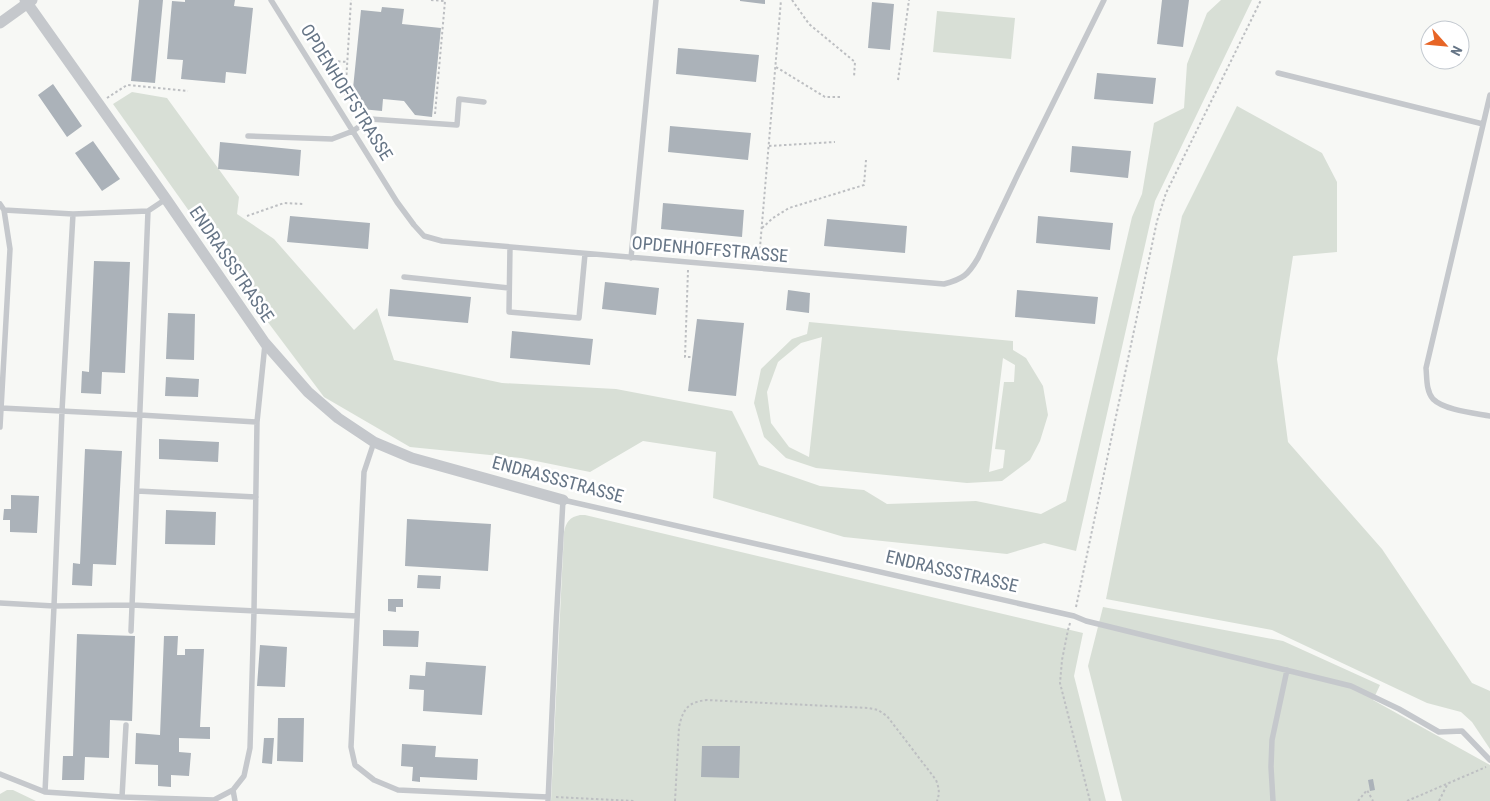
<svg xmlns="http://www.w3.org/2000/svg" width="1490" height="801" font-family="'Roboto Condensed',sans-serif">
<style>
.green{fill:#d8dfd6;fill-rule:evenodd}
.building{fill:#abb2b9}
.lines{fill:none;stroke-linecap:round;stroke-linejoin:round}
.path{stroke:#bdbfc2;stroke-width:2;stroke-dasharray:2.5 2.5;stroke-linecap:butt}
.service{stroke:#c5c8cc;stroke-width:5.5}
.minor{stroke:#c5c8cc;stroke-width:11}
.labels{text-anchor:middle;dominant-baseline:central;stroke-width:5;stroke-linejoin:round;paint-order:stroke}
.street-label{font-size:18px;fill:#667586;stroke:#fff}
</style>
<rect width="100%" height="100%" fill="#f7f8f5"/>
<!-- green -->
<path class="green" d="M1221,0H1252L1155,201L1076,551L1044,543L1007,554L844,537L713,498L716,452L643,441L590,472L521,458L410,447L324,397L270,325L113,104L132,92L167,98L239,197L237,214L274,239L354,330L377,308L394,360L502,383L616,389L732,411L759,465L820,486L864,490L887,504L976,501L1041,514L1066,501L1132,217L1142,194L1154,123L1184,108L1187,64L1207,13Z
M937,11L1015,18L1011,59L933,52Z
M1237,106L1322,153L1337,182V252L1293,256L1277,359L1288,442L1382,549L1472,683L1490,691V749L1472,722L1461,712L1427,703L1272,630L1106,599L1182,216Z
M809,322L1013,341V350L1026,358L1043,386L1048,415L1040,441L1030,460L1002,481L967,483L816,468L786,458L764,437L754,403L761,369L792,339L807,334ZM822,337L809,457L789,447L771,423L767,392L778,362L801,343ZM1003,358L1015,365L1014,382H1004L995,449L1005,450L1003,468L989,472Z
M580,515H585L1083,633L1074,676L1106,801H551L564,532C566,522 570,517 580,515Z
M1103,607L1283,641L1380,685L1373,700L1490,765V801H1122L1088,666Z
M7,790H13L36,801H0V794Z"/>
<!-- building -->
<path class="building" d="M139,0H163L155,83L131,81Z
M185,0H235L234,6L253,8L246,74L226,72L225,83L181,79L183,60L167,59L172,1L185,2Z
M740,0H765V4L740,1Z
M1162,0H1189L1183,47L1157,44Z
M872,2L894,4L890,50L868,48Z
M382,7L404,9L402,24L441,28L432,117L415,115L404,101L383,99L382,111L351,108L361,10L381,12Z
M678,48L759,55L756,82L676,74Z
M1097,73L1156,78L1153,104L1094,99Z
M53,84L82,126L67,137L38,95Z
M670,126L751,133L748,160L668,152Z
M93,141L120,179L102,191L75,153Z
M220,142L301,150L299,176L218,169Z
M1072,146L1131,151L1128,178L1070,172Z
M663,203L744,210L742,237L661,229Z
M290,216L370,223L368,249L287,242Z
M1038,216L1113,223L1110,250L1036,243Z
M827,219L907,226L905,253L824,246Z
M94,261L130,262L125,373L102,372L101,394L81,393L82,371L89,372Z
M605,282L659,288L656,315L602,309Z
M390,289L471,297L468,323L388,316Z
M788,290L810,293L809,313L786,310Z
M1017,290L1098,297L1095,324L1015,317Z
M168,313L195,314L194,360L166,359Z
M697,319L744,323L736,396L688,391Z
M512,331L593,339L590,365L510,358Z
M166,377L199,379L198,397L165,396Z
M159,439L219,442L218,462L159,459Z
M85,449L122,451L116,565L93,564L92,586L72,585L73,563L80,564Z
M11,495L39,496L37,533L10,532V520H3L4,509H11Z
M166,510L216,512L215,545L165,544Z
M407,519L491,524L488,571L405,566Z
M418,575L441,576L440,589L417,588Z
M388,599H403V607H396V612L388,611Z
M383,630L419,631L418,647L383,646Z
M77,634L135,636L132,721L110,720L109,758L85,757L84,780H62L63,756H73Z
M164,636H178L177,655H185V649H204L200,727H210V739L179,738V752L191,753L189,776L171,775V787L158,786V765L135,764L136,733L160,735Z
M260,645L287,647L285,687L257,686Z
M426,662L486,666L482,715L423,711L424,690L409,689L410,675L425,676Z
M278,718H304L303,762L277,761Z
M264,738H274L272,764L262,763Z
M402,744L436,746L435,757L478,759L477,780L420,777V782L412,781L413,767L401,766Z
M702,746H740L739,778L701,777Z
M1373,779L1375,790L1370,791L1368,780Z"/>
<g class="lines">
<!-- path -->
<path class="path" d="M431,0L445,1L435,114
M792,0L809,24L855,62L854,77
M318,60L348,62
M776,67L825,97H840
M898,80L909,0
M107,98L127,85L188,91
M345,100L351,0
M769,146L835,142
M247,216L284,203L303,204
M762,228L773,218L789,208L864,185L866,160
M759,259L781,0
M688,270L685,357H693
M1076,607L1157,221L1166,193L1261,0
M1070,623L1068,630L1062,660L1060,683L1090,801
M556,797L635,801
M675,801L679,727C683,709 688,702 707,700L868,708L878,710L887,716L936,780C939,788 940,793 937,801
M1358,801L1367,790L1373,801
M1407,801L1486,767
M1439,801L1448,783"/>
<!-- service -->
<path class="service" d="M271,0L397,202L414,225L424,236L442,241L944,284C963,279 968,275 978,258L1018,174L1104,0
M1278,73L1483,124
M1490,95L1426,368C1427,378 1426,391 1433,399C1444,410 1474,413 1490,416
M248,136L332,139L353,131L370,119L457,125L459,99L484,102
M0,204L4,210L10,249L0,427
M4,210L73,214L148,211L166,199
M510,247L509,312L579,318L585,254
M631,258L656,0
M404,277L509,288
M1,408L140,415L257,422
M374,442L364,472L351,747L355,765L374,780L398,790L548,797
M137,491L256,497
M0,603L54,606L132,605L357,616
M131,631L148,211
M0,774L45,792L122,797L214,800L233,790L244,776L250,748L254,611L257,422L265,344
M233,790L235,801
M45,792L54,606L62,411L73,214
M122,797L126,725
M548,801L556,625L563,500L1074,616L1086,621L1351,686L1399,709L1439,732L1462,731L1490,760
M1273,801L1271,767L1272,740L1287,670"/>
<!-- minor -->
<path class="minor" d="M25,0L166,199L265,343L308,392L338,418L374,442L412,458L563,500
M0,23L32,0"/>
</g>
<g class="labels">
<!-- street labels -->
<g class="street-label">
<text transform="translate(347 92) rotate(58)">OPDENHOFFSTRASSE</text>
<text transform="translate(710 249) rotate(5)">OPDENHOFFSTRASSE</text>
<text transform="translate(232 264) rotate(56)">ENDRASSSTRASSE</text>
<text transform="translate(558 479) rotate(15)">ENDRASSSTRASSE</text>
<text transform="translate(952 571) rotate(13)">ENDRASSSTRASSE</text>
</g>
</g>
<!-- north arrow -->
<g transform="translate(1445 45) rotate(117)"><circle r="24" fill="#ffffff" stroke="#c2c8cf"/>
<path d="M0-4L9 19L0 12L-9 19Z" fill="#e76526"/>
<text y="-8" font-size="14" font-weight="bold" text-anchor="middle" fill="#667586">N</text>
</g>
</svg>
